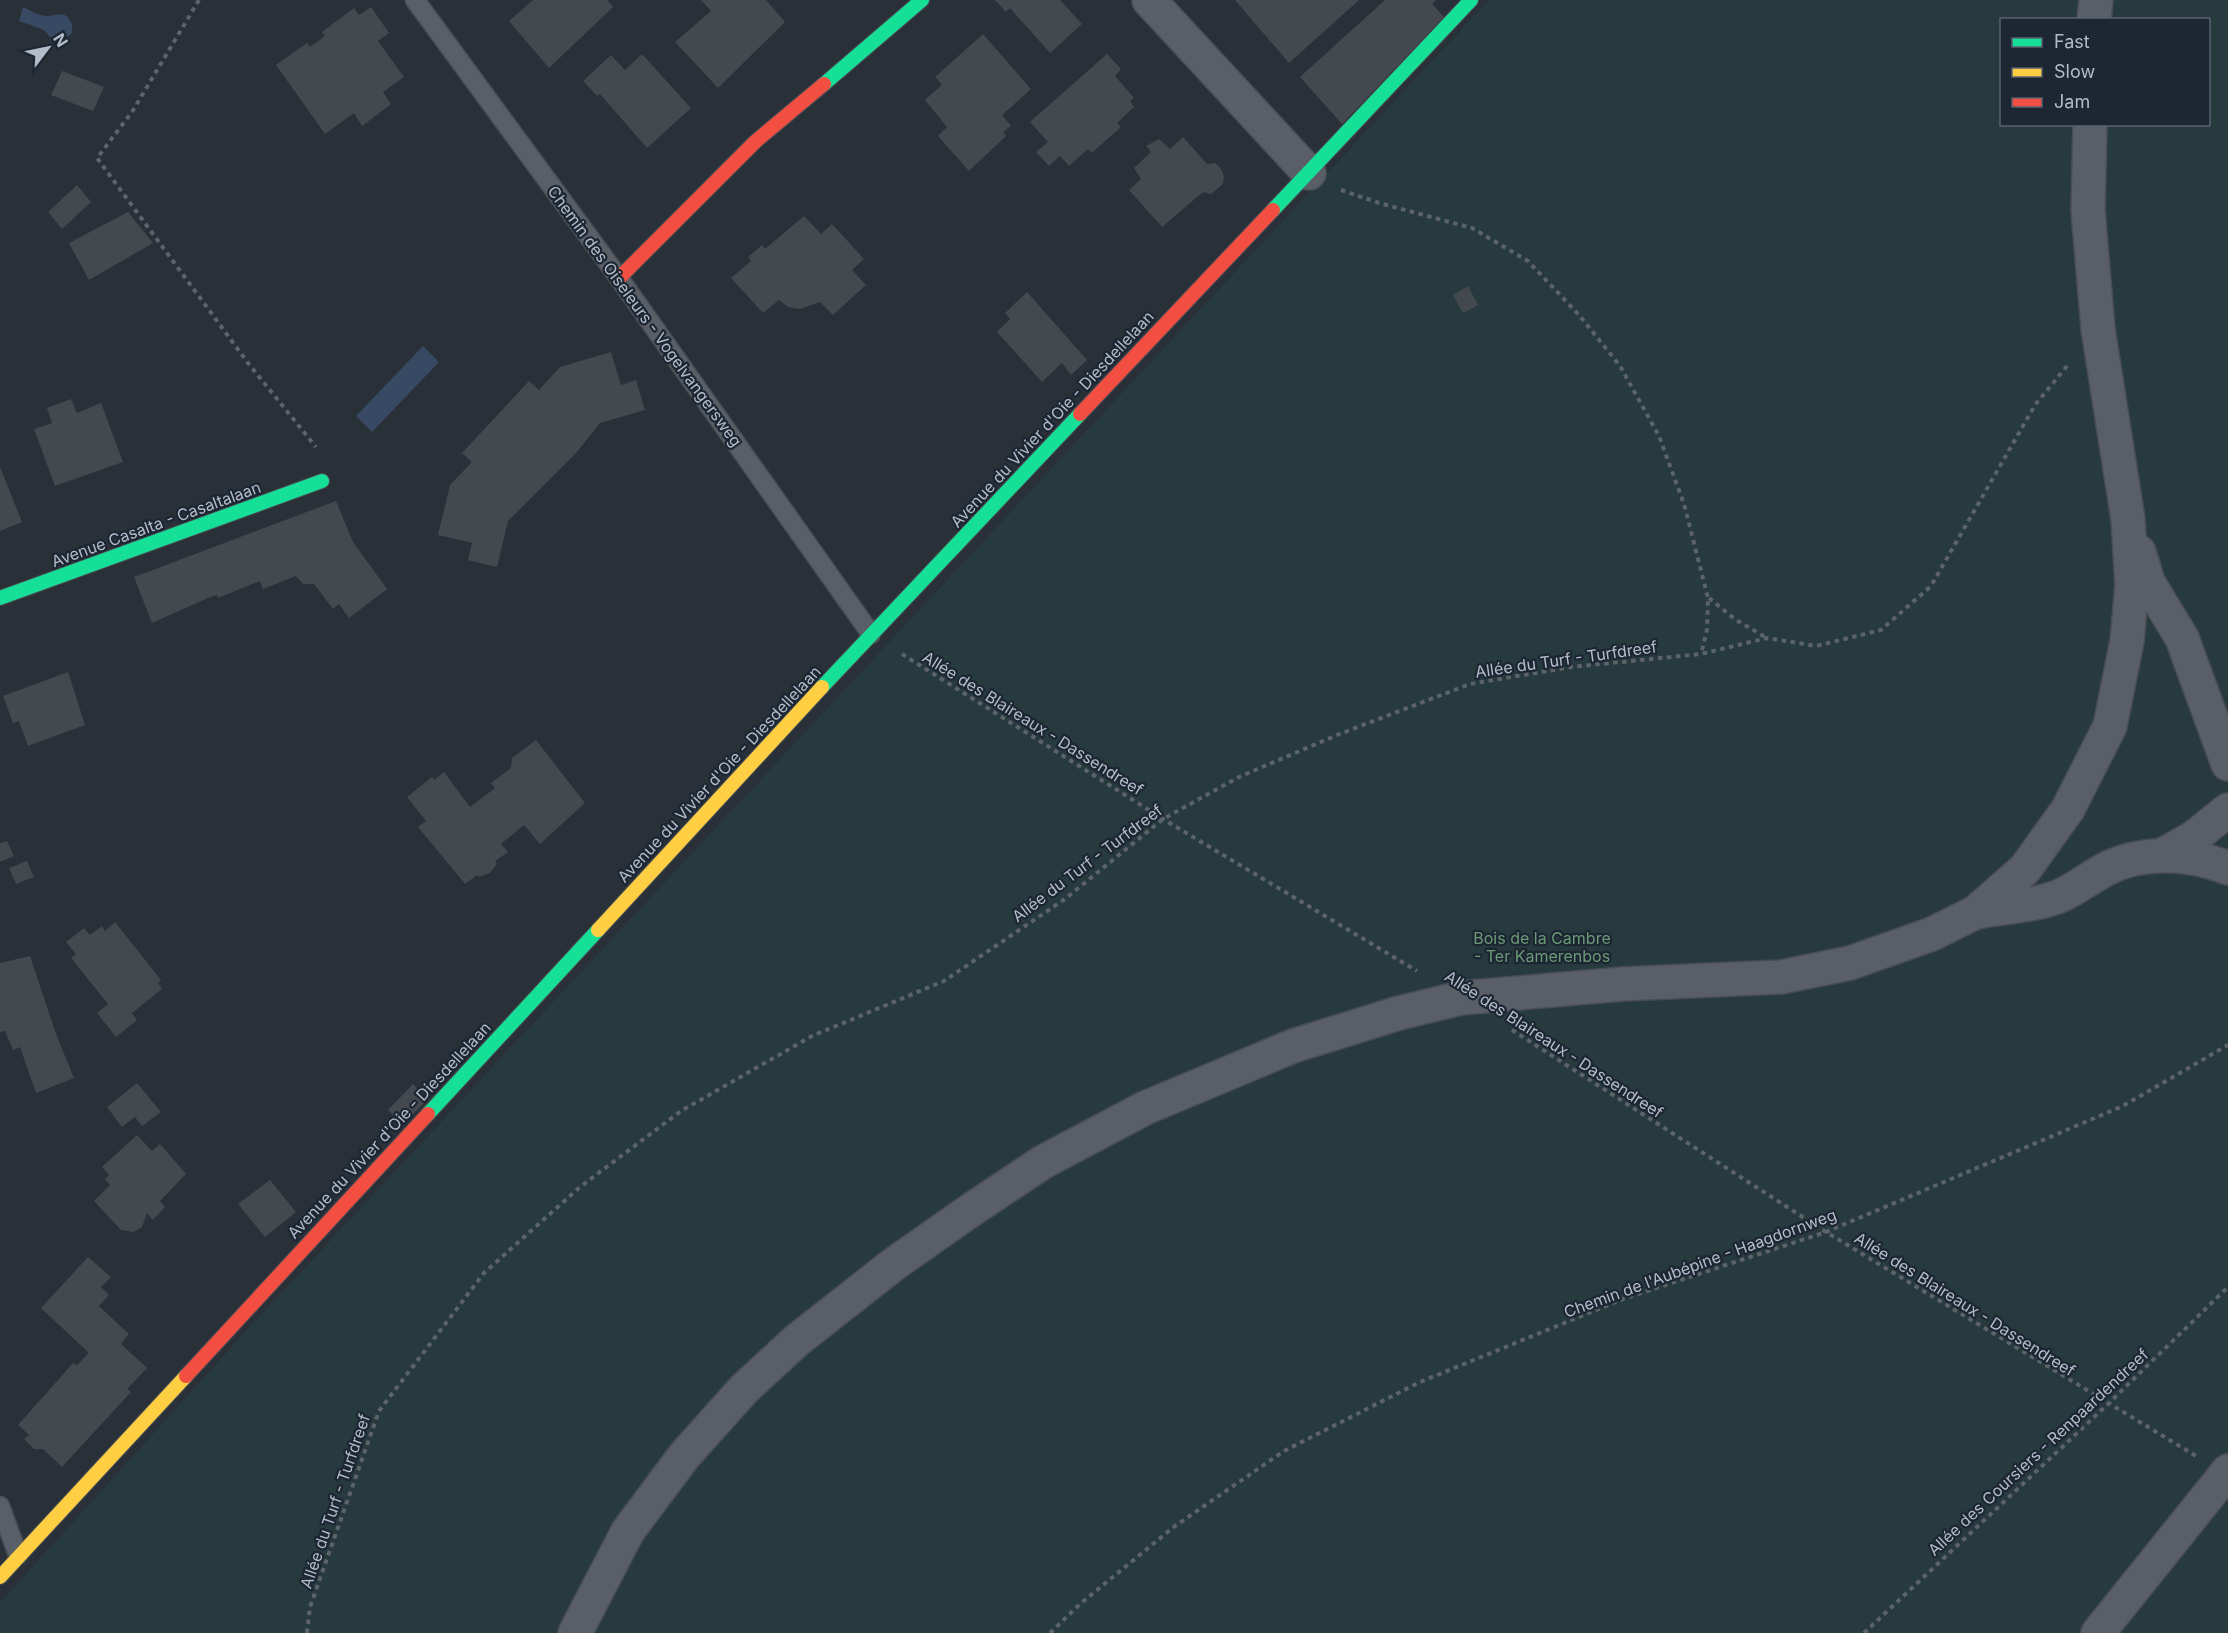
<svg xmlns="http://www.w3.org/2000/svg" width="2228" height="1633" font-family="Inter,sans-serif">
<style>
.green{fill:#273a3e;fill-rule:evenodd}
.water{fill:#384963}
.building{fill:#444950}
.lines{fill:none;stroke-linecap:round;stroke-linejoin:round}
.lane-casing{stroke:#484c53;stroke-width:21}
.street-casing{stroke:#484c53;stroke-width:36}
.fast-casing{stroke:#484c53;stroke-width:16}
.slow-casing{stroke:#484c53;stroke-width:16}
.jam-casing{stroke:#484c53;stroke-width:16}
.path{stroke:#5d636a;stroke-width:4;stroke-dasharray:4.5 4.5;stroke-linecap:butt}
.lane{stroke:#5a5e66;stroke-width:18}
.street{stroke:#5a5e66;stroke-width:33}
.fast{stroke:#16e098;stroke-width:14}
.slow{stroke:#ffcf43;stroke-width:14}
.jam{stroke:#f24e42;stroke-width:14}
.labels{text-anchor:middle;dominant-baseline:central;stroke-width:4.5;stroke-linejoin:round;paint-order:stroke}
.street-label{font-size:16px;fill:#b4bcc9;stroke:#1d2633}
.park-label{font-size:16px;fill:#6b9a76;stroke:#1d2633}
</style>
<rect width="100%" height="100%" fill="#2a3038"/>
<!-- green -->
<path class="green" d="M1489,0H2228V1633H0V1603L257,1319ZM2002,20H2208V124H2002Z"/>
<!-- water -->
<path class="water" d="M23,7C29,10 40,16 47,16C59,16 65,9 72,24V33L65,40L54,42L44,30L19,21Z
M423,346L439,362L372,432L356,416Z"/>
<!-- building -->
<path class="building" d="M533,0H607L613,7L549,68L509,21Z
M701,0H766L785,22L718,88L675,42L711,11Z
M995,0H1060L1082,24L1050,53L1010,8L1006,12Z
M1235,0H1359L1289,63Z
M1385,0H1436L1432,4L1444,17L1342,124L1300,77Z
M371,7L389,33L378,41L404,77L383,92L391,104L362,126L354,113L325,134L276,65L307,43L310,47L325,36L322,32L354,8L359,15Z
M983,34L1031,89L1002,115L1011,126L1003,132L1006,136L969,171L938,136L947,127L925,100L942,85L935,77Z
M642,54L691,108L647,148L600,94L597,96L583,81L611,55L625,70Z
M1107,54L1121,69L1115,76L1134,98L1130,101L1134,107L1117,123L1121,127L1092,153L1088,149L1069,166L1060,156L1049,166L1036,152L1048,142L1030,122Z
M62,71L104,87L93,111L51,95Z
M1183,137L1207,164L1215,163L1220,167L1224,176L1223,184L1211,194L1203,192L1162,227L1129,190L1141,179L1134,168L1151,152L1146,146L1159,139L1170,149Z
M77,185L91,202L62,229L48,212Z
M128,212L153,243L89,280L69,243Z
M804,216L821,234L832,224L864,259L852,270L866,285L833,315L820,302L800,309L788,307L779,300L763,313L731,278L751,261L748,257L762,245L765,249Z
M1468,286L1478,305L1463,313L1453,295Z
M1027,292L1087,360L1071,375L1062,363L1042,382L997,332L1010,319L1005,313Z
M611,352L621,385L636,380L645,410L600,423L576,453L508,521L497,567L468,560L472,543L438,535L450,485L472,462L462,453L529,381L539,390L560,367Z
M71,399L77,413L101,403L123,462L55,486L34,429L52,423L47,408Z
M0,467L22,522L0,531Z
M336,501L353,542L387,589L349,618L339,604L333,609L314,584H303L296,576L263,589L260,581L218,598L217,595L208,598L152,623L134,577Z
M68,672L85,725L28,746L19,721L13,723L3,696Z
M536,740L585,803L540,844L524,825L501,844L508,852L495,861L497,864L490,873L479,877L477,875L465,884L418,827L426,821L407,797L432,777L434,780L444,772L470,807L495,788L491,783L511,768L512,758Z
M7,841L14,856L0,862V843Z
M27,861L34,877L16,884L9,868Z
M115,922L161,980L158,983L162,989L132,1013L137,1020L116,1037L97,1013L108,1004L71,958L76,954L66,942L84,928L90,935L102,926L105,931Z
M30,956L56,1034L74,1078L36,1093L20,1047L13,1050L5,1031L0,1032V963Z
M137,1083L161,1112L142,1126L135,1117L122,1127L107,1107Z
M413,1084L427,1100L403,1124L388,1110Z
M137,1135L152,1151L160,1144L186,1174L160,1201L165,1207L153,1220L147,1213L142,1227L133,1232L121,1230L94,1201L110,1185L105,1179L109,1175L102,1167Z
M270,1180L296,1212L265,1237L238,1204Z
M88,1257L111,1277L101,1287L109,1295L99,1306L129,1334L121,1344L147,1368L127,1389L131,1392L62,1467L43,1449H34L24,1439L29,1435L18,1425L73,1363L77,1365L89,1353L41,1308Z"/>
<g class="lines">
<defs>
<path id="lane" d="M415,0L619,278L871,634
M0,1506L18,1555"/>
<path id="street" d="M1149,0L1309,173
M2094,20L2096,0
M2139,552L2148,582L2182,638L2228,764
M2161,856L2193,838L2228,810
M1976,912C2003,907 2037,906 2062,895C2077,888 2091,877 2106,869C2143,850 2190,853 2228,868
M575,1633L628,1531L684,1456L744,1389L796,1341L894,1264L971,1210L1043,1162L1145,1108L1293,1046L1399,1013L1461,998L1623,984L1781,977L1850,963L1932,934L1976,912L2025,869L2068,809L2110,726L2127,641L2132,585L2128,519L2098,329L2088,210L2090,124
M2098,1633L2228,1471"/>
<path id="fast" d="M824,84L922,0
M1273,210L1471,0
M0,598L322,481
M822,687L1080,414
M428,1114L598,930"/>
<path id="slow" d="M598,930L822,687
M0,1577L186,1376"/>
<path id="jam" d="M619,278L756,141L824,84
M1080,414L1273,210
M186,1376L428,1114"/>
</defs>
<!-- lane casing -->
<use href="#lane" class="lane-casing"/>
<!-- street casing -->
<use href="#street" class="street-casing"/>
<!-- fast casing -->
<use href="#fast" class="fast-casing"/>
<!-- slow casing -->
<use href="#slow" class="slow-casing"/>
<!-- jam casing -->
<use href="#jam" class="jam-casing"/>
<!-- path -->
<path class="path" d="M199,0L132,112L97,158L248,363L316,447
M1341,190L1379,203L1472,228L1528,261L1579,315L1620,366L1659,436L1684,504L1708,598L1707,630L1701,654
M1709,598L1736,620L1767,638
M902,654L1163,819L1417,971
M1512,1030L1826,1232L2196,1456
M307,1633L310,1607L379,1411L484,1273L580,1187L681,1111L812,1036L944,981L1065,899L1163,819L1239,777L1337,735L1470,684L1571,667L1701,654L1767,638L1816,646L1881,630L1931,586L2035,405L2067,366
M1050,1633L1080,1604L1175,1526L1284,1451L1420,1382L1623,1299L1826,1232L2123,1106L2228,1045
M1864,1633L2107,1405L2228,1287"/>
<!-- lane -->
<use href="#lane" class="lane"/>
<!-- street -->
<use href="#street" class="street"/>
<!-- fast -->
<use href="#fast" class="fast"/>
<!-- slow -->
<use href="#slow" class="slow"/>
<!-- jam -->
<use href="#jam" class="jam"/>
</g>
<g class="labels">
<!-- street labels -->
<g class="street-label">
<text transform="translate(645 316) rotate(54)">Chemin des Oiseleurs - Vogelvangersweg</text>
<text transform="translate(1052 419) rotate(-47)">Avenue du Vivier d'Oie - Diesdellelaan</text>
<text transform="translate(156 524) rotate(-20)">Avenue Casalta - Casaltalaan</text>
<text transform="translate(1566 659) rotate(-8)">Allée du Turf - Turfdreef</text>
<text transform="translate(1033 723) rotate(32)">Allée des Blaireaux - Dassendreef</text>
<text transform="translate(719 774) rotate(-47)">Avenue du Vivier d'Oie - Diesdellelaan</text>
<text transform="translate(1087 863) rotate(-37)">Allée du Turf - Turfdreef</text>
<text transform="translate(1554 1044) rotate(33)">Allée des Blaireaux - Dassendreef</text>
<text transform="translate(389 1130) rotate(-47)">Avenue du Vivier d'Oie - Diesdellelaan</text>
<text transform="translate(1700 1263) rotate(-20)">Chemin de l'Aubépine - Haagdornweg</text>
<text transform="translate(1965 1304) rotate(32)">Allée des Blaireaux - Dassendreef</text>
<text transform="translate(2038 1452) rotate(-43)">Allée des Coursiers - Renpaardendreef</text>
<text transform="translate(335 1501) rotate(-71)">Allée du Turf - Turfdreef</text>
</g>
<!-- park labels -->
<g class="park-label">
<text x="1542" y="938">Bois de la Cambre<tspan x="1542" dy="18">- Ter Kamerenbos</tspan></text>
</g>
</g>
<!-- legend -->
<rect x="2000" y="18" width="210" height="108" fill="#1d2633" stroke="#59626f" stroke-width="1.5"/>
<rect x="2012" y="38" width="30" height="9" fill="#16e098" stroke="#59626f" stroke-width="1.5"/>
<text x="2054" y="48" font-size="18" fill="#b4bcc9">Fast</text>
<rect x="2012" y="68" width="30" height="9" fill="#ffcf43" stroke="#59626f" stroke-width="1.5"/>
<text x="2054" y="78" font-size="18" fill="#b4bcc9">Slow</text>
<rect x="2012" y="98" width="30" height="9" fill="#f24e42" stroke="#59626f" stroke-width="1.5"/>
<text x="2054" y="108" font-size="18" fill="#b4bcc9">Jam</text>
<!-- north arrow -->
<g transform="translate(48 48) rotate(58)" stroke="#1d2633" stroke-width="4.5" paint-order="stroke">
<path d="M0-4.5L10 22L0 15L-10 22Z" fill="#b4bcc9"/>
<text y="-9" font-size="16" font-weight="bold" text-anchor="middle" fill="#b4bcc9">N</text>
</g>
</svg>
